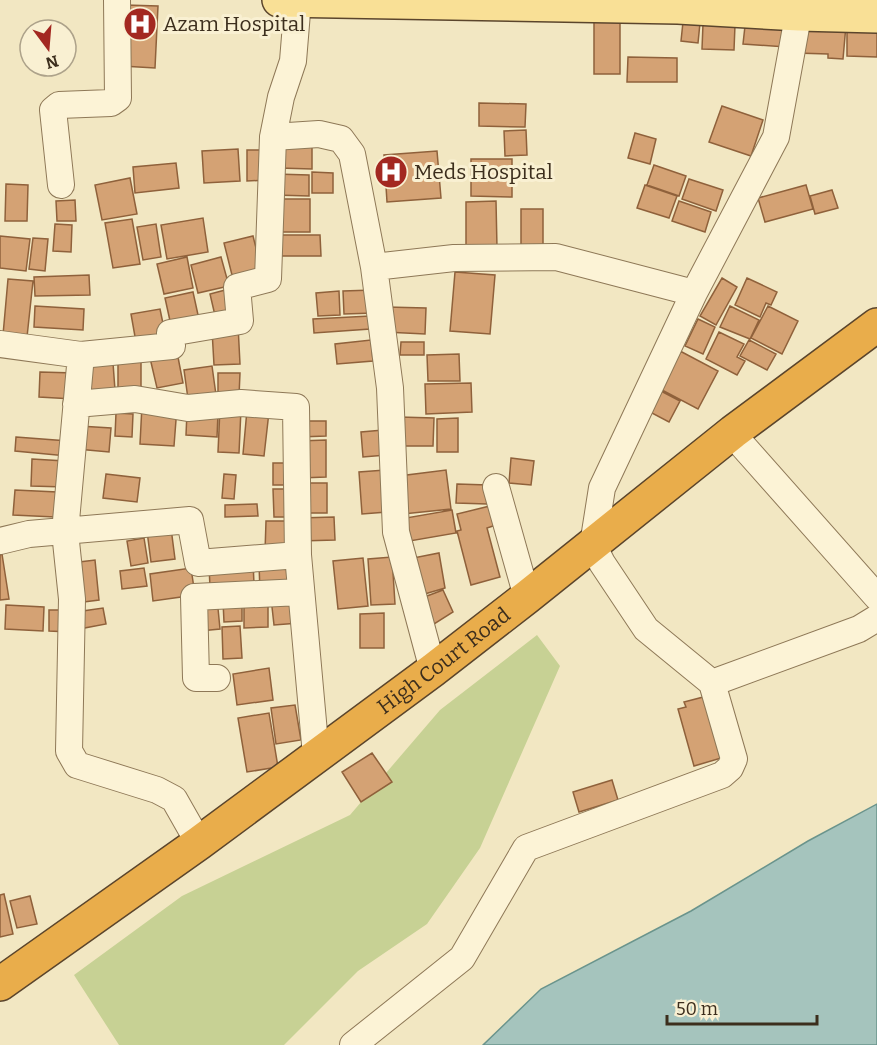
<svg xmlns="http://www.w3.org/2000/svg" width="877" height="1045" font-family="Bitter,serif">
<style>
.green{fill:#c7d194}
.water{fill:#a5c4bd;stroke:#6a948c;stroke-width:1.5}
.building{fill:#d4a274;stroke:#8f613b;stroke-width:1.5}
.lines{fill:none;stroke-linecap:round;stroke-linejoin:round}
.minor-casing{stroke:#8e7857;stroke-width:28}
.major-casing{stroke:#5b452c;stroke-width:36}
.highway-casing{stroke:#5b452c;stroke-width:36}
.minor{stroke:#fcf3d6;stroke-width:26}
.major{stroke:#f9e096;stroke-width:33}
.highway{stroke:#e9ad4b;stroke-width:33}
.labels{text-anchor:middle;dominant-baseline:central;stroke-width:6;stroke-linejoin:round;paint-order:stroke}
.poi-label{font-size:21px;fill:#3c2e1d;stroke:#f9f0d2;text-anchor:start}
.street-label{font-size:21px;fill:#3c2e1d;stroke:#f9f0d2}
</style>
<rect width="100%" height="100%" fill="#f2e7c2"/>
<!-- green -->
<path class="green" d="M537,635L560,666L480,848L427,924L358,971L284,1045H119L74,975L182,896L350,815L440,710Z"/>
<!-- water -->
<path class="water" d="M877,804V1045H483L541,989L691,911L808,841Z"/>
<!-- building -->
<path class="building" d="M125,5L158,6L155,68L122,66Z
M594,15H620V74H594Z
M683,22L700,23L698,43L681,41Z
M801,23L846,25L843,59L828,58V54L796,53Z
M847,23H877V57L847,56Z
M703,24L735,25L734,50L702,49Z
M745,26L788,29L786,47L743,44Z
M628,57L677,58V82H627Z
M479,103L526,104L525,127L479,126Z
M722,106L763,120L751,156L709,142Z
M526,130L527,155L505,156L504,131Z
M635,133L656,139L650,164L628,158Z
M280,143L312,144V169L279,168Z
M238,149L240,181L204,183L202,151Z
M247,150H266L267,180L247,181Z
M437,151L441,198L387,202L384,155Z
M471,159H512V197L471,196Z
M176,163L179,188L135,193L133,167Z
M654,165L686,176L679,196L647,185Z
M312,172L333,173V193H312Z
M275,174L309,175V196L275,195Z
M130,178L137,214L102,220L95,185Z
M689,179L723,190L716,211L682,199Z
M6,184L28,185L27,221H5Z
M645,185L677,196L669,218L637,208Z
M806,185L813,209L765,222L758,198Z
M832,190L838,208L815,214L810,196Z
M275,199H310V232H274Z
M75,200L76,221H57L56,201Z
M496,201L497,248H466V202Z
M679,201L711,212L705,232L672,221Z
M521,209H543V249H521Z
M203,218L208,252L167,259L161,225Z
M132,219L140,264L113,268L105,223Z
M55,224L72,225L71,252L53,251Z
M156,224L161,257L143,260L137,227Z
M273,235H320L321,256H273Z
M0,236L30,239L26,271L0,268Z
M253,236L263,276L234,283L224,243Z
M33,238L48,239L45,271L29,269Z
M187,257L193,288L164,294L157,264Z
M221,257L229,286L198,293L191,265Z
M455,272L495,275L490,334L450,331Z
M89,275L90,295L35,296L34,277Z
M722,278L737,287L716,325L700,316Z
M747,278L777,292L771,305L766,303L760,317L735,305Z
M8,279L33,281L27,337L3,335Z
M229,289L236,320L217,324L210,294Z
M373,290L374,313L344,314L343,291Z
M339,291L340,315L318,316L316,293Z
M193,292L200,324L172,330L165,298Z
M35,306L84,309L83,330L34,327Z
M730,306L759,320L750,339L720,327Z
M768,306L798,321L782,354L751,338Z
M386,307L426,308L425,334L385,332Z
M160,309L167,343L137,348L131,314Z
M370,316V329L314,333L313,319Z
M698,319L715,327L703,354L685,346Z
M238,325L240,364L214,365L212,330Z
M719,332L744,344L737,357L745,361L737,375L706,359Z
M371,340L373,361L337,364L335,344Z
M749,340L776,354L767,370L740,356Z
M401,342H424V355H400Z
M680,351L718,371L698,409L660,389Z
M177,352L183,383L157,388L150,358Z
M459,354L460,381H428L427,355Z
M118,358H141V393H118Z
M113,363L115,390L86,393L84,366Z
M212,366L217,402L189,406L184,370Z
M40,372L74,373L73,399L39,397Z
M218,373H240L239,396H218Z
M471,383L472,412L426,414L425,384Z
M659,390L680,401L669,422L648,411Z
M142,405L177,407L174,446L140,444Z
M220,408L241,409L239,453L218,452Z
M247,410L269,412L264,456L243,454Z
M187,412L218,413L217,437L186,435Z
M116,413L133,414L132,437L115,436Z
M399,417L434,418L433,446H399Z
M458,418V452H437V419Z
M298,421H326V436L299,437Z
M79,426L111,428L109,452L77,449Z
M383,430L386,455L363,457L361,432Z
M16,437L68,441L67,456L15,451Z
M326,440V477L300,478L299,441Z
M511,458L534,461L531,485L509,483Z
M32,459L65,461V487L31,486Z
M273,463H293V485H273Z
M385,470L387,512L362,514L359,472Z
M446,470L451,509L403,514L399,476Z
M106,474L140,478L137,502L103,498Z
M224,474L236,475L234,499L222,498Z
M301,483H327V513H302Z
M457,484L488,485L487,504L456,503Z
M273,489H293L294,517H274Z
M15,490L57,492L55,517L13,515Z
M257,504L258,516L225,517V505Z
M494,505L499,524L487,528L500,577L471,585L457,531L461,530L457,514Z
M452,510L456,533L404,542L400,519Z
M334,517L335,540L300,541L299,518Z
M266,521H295V552H265Z
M171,528L175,559L151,562L147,531Z
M144,538L148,563L131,566L127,541Z
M439,553L445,588L418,596L413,558Z
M2,554L9,599L0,600V555Z
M392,557L395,604L371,605L368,559Z
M363,558L368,606L338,609L333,561Z
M95,560L99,600L76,603L71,563Z
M297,561L298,591L260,593L259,563Z
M253,562L254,584L210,587L209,566Z
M144,568L147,586L122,589L120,571Z
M191,568L195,595L153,601L150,574Z
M443,590L453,612L431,626L419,599Z
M296,595L299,623L274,625L271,598Z
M217,598L220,629L200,631L196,601Z
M268,598V627L244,628V599Z
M223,601H242V621L224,622Z
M6,605L44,607L43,631L5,629Z
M103,608L106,624L79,629L76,612Z
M49,610H70L69,632L49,631Z
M384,613V648H360V614Z
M240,626L242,658L223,659L222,627Z
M269,668L273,700L237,705L233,674Z
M711,695L728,756L694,766L678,709L686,707L684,702Z
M295,705L301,740L276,744L271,708Z
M269,713L278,767L247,772L238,718Z
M372,753L392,782L361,802L342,772Z
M612,780L618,800L579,812L573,792Z
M4,894L13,934L0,937V895Z
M30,896L37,924L17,928L10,901Z"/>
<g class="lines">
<defs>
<path id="minor" d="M801,0L776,137L694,293L602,488L593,545L602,563L646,629L712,683L859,629L877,618
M273,137L319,134L341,139L352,154L374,267L390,388L396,532L433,670
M61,185L53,110L59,105L111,103L118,98L117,0
M374,267L454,258L556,257L694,293
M0,344L81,355L172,346L170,333L240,321L237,287L268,279L273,137L281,97L293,61L298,0
M81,355L65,532L72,599L69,751L77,765L157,790L174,799L199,843
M76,404L135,399L188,408L241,403L296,407L298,555L316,755
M743,446L877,597
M496,487L527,597
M0,541L29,534L190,520L198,563L298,555
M217,678H196L194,597L301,592
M353,1045L462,958L526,848L722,775L730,768L734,759L712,683"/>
<path id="major" d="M279,0L678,7L799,14L877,16"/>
<g id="highway">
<path id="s1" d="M0,984L199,843L433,670L527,597L733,432L877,325"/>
</g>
</defs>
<!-- minor casing -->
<use href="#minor" class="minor-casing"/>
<!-- major casing -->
<use href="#major" class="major-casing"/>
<!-- highway casing -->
<use href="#highway" class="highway-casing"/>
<!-- minor -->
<use href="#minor" class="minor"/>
<!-- major -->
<use href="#major" class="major"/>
<!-- highway -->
<use href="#highway" class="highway"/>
</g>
<!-- icons -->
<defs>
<symbol id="hospital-disc" viewBox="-11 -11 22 22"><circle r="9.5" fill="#a32821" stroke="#f9f0d2"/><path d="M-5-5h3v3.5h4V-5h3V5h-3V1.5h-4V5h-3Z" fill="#fff"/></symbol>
</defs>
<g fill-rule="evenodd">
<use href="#hospital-disc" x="121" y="5" width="38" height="38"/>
<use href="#hospital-disc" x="372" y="153" width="38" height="38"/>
</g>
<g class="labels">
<!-- poi labels -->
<g class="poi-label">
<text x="163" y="24">Azam Hospital</text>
<text x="414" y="172">Meds Hospital</text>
</g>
<!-- street labels -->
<g class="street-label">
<text stroke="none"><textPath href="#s1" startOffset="549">High Court Road</textPath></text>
</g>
</g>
<!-- north arrow -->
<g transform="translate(48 48) rotate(164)"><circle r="28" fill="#f9f0d2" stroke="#ada28a" stroke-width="1.5"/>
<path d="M0-4.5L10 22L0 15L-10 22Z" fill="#a32821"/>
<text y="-9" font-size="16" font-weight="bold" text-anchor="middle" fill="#3c2e1d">N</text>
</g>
<!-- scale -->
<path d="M667 1015v9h150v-9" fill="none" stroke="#3c2e1d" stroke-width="3"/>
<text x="676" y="1015" font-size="18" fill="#3c2e1d" stroke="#f9f0d2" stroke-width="4.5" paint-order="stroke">50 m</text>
</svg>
